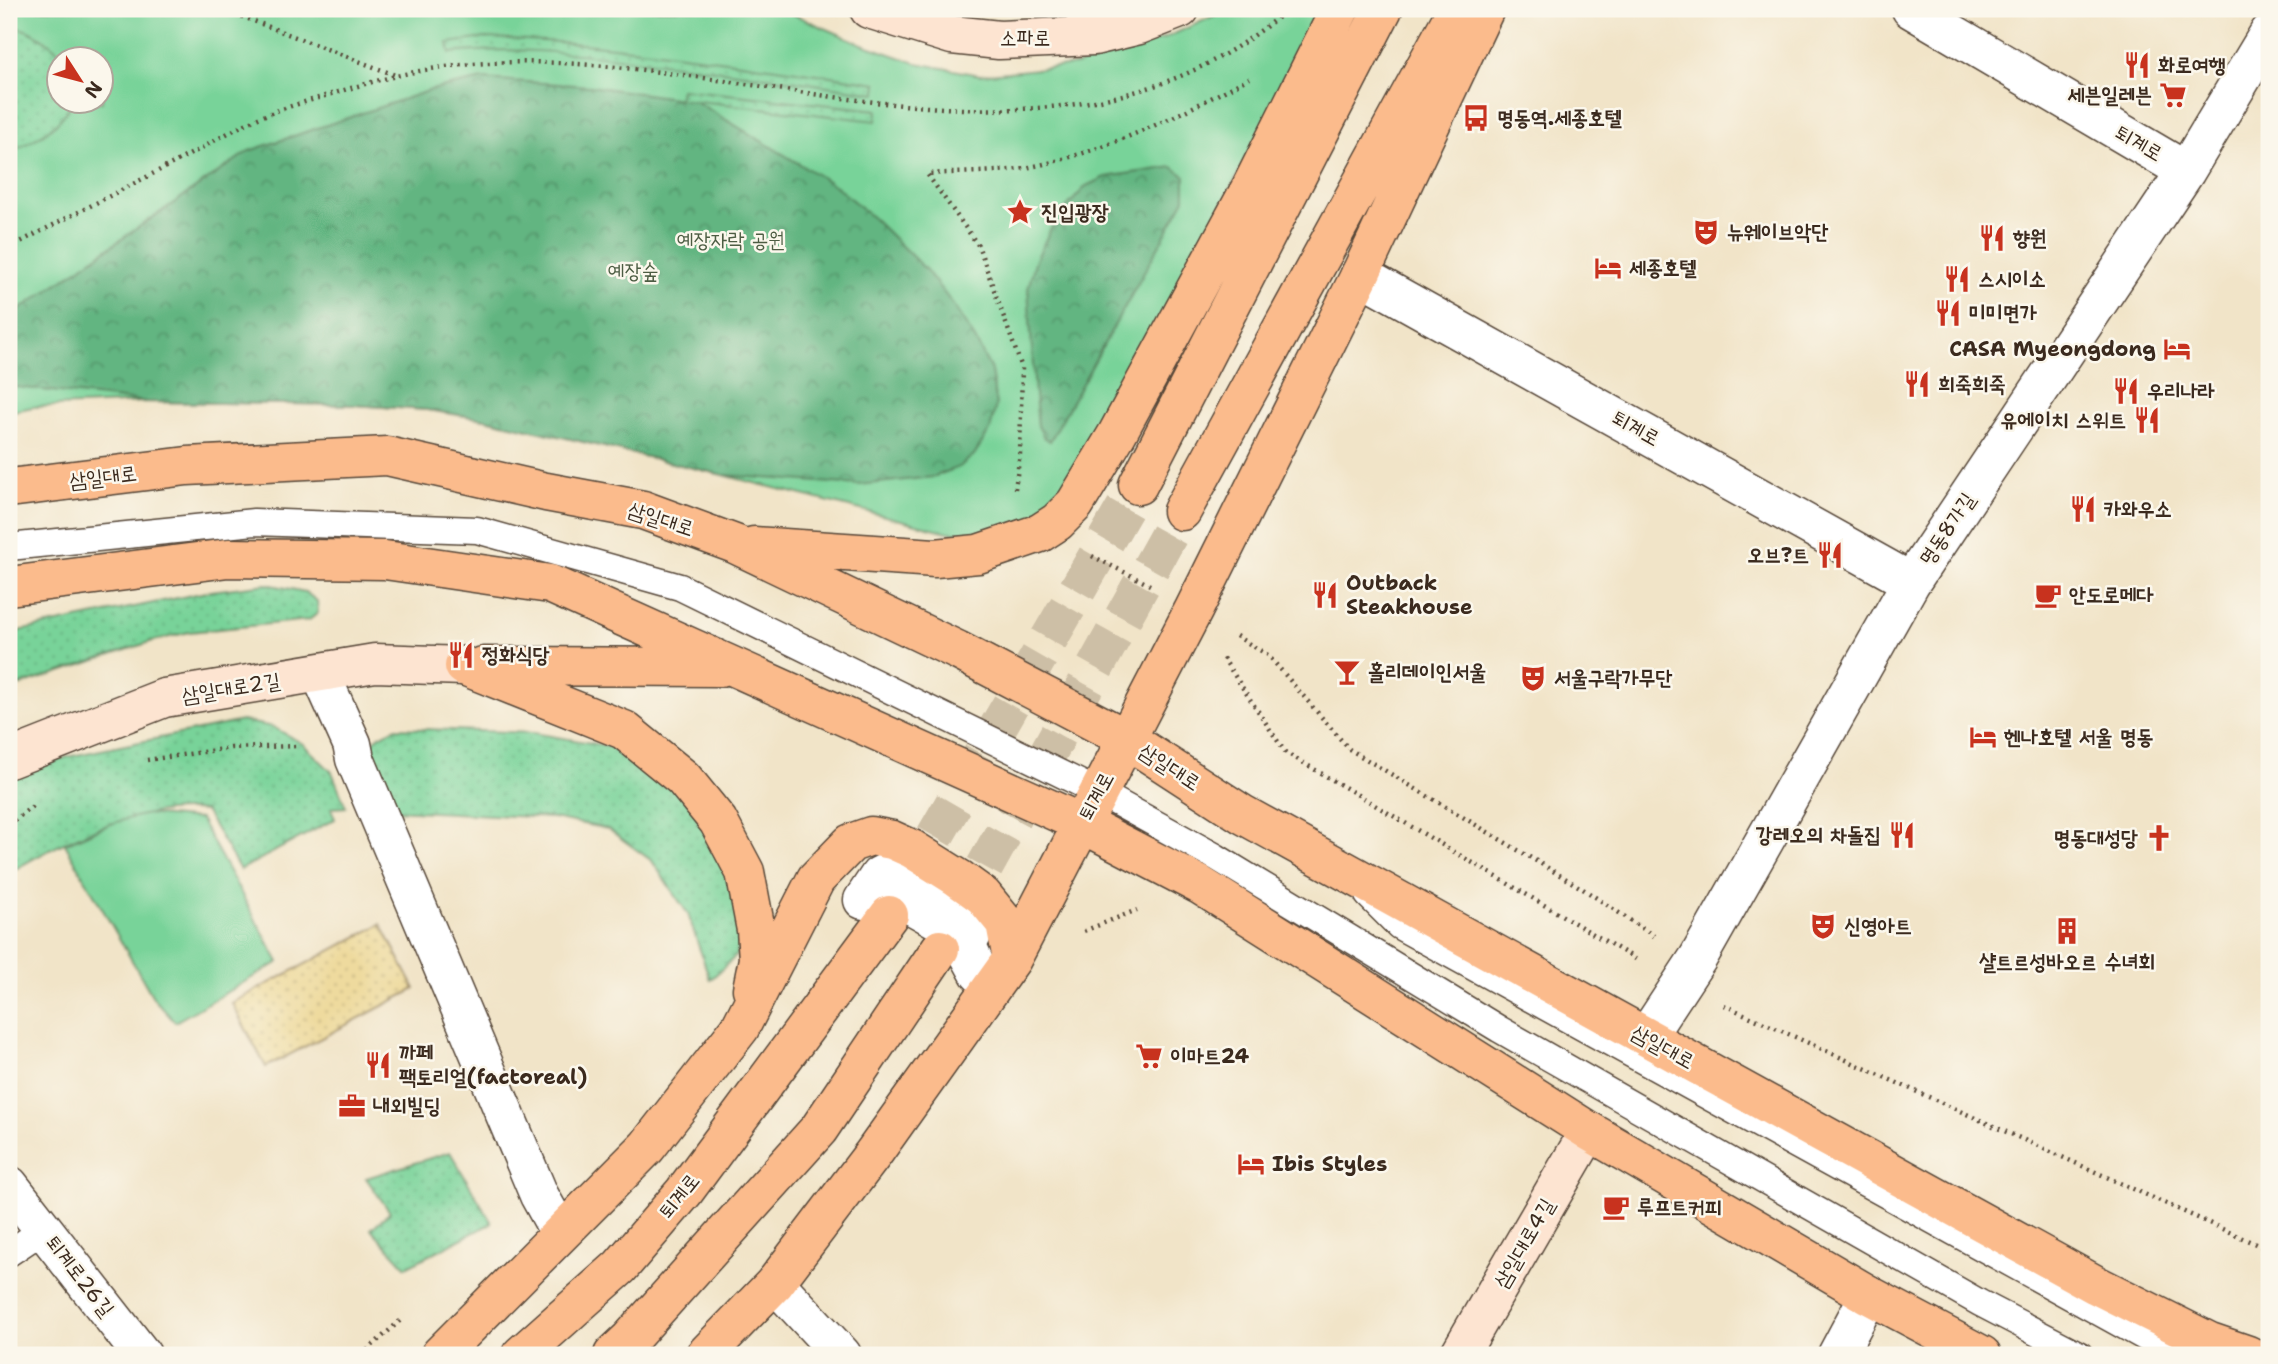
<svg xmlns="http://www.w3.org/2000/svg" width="2278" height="1364" font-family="'Shantell Sans','Poor Story',sans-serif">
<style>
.green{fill:#78d399;stroke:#5a7e5c;stroke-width:2;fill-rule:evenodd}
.forest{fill:url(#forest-crowns);stroke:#4e7050;stroke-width:2}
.sand{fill:url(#sand-dots);stroke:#94825e;stroke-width:2}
.garden{fill:url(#garden-dots);stroke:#5a7e5c;stroke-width:2}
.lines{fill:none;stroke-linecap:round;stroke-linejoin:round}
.primary-tunnel{stroke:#cdbfa6;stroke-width:38;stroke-dasharray:38 19;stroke-linecap:butt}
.lane-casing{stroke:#564638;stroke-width:29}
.street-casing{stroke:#564638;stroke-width:41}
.secondary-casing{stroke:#564638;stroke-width:41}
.primary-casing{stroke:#564638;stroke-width:41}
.path{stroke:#564638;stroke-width:4.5;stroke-dasharray:2 5;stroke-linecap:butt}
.lane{stroke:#fff;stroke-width:26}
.street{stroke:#fff;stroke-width:38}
.secondary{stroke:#fde4d1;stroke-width:38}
.primary{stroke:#fbbb8c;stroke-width:38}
.labels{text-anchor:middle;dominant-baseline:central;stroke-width:5;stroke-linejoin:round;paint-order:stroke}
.street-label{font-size:21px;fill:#3b2a1e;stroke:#fbf7ec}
.poi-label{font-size:21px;font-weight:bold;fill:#3b2a1e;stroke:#fbf7ec;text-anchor:start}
.park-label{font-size:21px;fill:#4d5d43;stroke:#fbf7ec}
</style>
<defs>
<pattern id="forest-crowns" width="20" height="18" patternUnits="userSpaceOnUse" patternTransform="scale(1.75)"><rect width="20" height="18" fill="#62b581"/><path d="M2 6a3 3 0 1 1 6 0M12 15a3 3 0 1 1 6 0" fill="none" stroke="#529369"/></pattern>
<pattern id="sand-dots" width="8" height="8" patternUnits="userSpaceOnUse" patternTransform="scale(1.75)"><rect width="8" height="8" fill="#eeda9e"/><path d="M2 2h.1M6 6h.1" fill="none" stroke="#cdbb88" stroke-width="1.8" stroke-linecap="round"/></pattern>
<pattern id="garden-dots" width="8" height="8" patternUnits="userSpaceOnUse" patternTransform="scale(1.75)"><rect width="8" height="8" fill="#78d399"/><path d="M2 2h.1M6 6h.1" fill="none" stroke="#69b583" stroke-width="1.8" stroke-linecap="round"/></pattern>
</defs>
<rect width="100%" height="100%" fill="#fbf7ec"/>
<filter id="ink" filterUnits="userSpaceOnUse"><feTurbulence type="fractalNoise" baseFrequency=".0143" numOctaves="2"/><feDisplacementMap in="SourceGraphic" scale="14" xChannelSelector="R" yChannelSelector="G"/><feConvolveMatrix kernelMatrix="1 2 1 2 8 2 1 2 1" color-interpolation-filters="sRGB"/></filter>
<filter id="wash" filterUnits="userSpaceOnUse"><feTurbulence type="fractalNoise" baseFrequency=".00686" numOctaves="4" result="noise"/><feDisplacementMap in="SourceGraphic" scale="28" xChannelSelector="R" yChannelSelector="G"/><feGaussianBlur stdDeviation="1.57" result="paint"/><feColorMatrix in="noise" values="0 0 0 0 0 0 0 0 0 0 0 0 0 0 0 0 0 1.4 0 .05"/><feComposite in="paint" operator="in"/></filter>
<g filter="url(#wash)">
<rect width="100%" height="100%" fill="#f1e4c8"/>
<!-- green -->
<path class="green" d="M9,9H781L862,44L916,63L980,75L1076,65L1163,39L1229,9H1323L1083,475L1030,522L977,535L948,532L723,475L486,419L427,410L354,405L147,402L33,407L9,412ZM60,60H102V102H60Z
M135,813L200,819L279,962L175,1022L154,999L65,844Z"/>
<!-- forest -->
<path class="forest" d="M483,79L590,86L695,101L836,186L875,220L926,270L951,302L975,339L991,370L996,405L990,430L974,455L959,467L933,477L859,485L723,475L486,419L427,410L354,405L147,402L16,387L9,388V317L249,151L431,90Z
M1173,167L1185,176V199L1050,441L1044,437L1038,426L1035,395L1028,289L1035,262L1055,220L1086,186L1105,177Z"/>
<!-- sand -->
<path class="sand" d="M381,924L415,989L266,1067L232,1003Z"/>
<!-- garden -->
<path class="garden" d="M9,27C31,27 50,43 65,58L66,59L60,60V102H72C58,129 36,140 9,152Z
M485,38C617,42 747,64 877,83L876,93C793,81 710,68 626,59C567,52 510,47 450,53L448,43Z
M681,89L877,110L876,121L679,99Z
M267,584L305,592L317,601L318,613L309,620L189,632L150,642L9,689V633L211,591Z
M242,721L273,727L303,744L332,772L346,807L331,808L335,819L240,870L205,811C138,804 65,839 9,873V779L67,757Z
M396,728L534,733L614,747L660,768L722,845L742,928L736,956L710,980L688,914L652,861L608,829L553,818L374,809L369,745L381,735Z
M450,1152L492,1223L406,1267L371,1229L390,1212L366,1178Z"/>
</g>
<g filter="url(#ink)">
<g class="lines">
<!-- primary-tunnel -->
<path class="primary-tunnel" d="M906,886L1138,485
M957,917L1182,511"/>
<defs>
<path id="lane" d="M9,547L254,522L477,530L680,587L1098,792L1216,857L1499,1029L1980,1303L2080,1355
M1368,895L1399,926L2177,1355
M9,1253L43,1230"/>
<path id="street" d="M1911,9L2186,171
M1360,275L1911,582
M320,673L352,744L355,759L539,1195L560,1233
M896,872L891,870L879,876L863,900L872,891L881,888L961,933L979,973L965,947C972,937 977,928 970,917L896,872
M1646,1037L1698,958L1911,582L2186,171L2269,33
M9,1185L142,1355
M775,1283L842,1355
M1837,1355L1869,1295"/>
<path id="secondary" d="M869,9L952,35L999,40L1094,36L1139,25L1180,9
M9,759L164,698L375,663L464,666
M1459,1355L1589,1131"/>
<path id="primary" d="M1138,485L1383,9
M9,488L187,466L387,456L546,492L643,510L735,544L957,650L1125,738L1242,814L2096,1285L2210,1342L2248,1355
M1182,511L1457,9
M754,546L935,558L978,554L1040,533L1057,522L1075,504L1117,434L1251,187L1340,9
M9,586L228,558L385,560L550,584L1081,823L1200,885L1589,1131L1869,1295L1982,1355
M464,666L624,730L683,778L718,821L745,872L756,930L758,959L752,989
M483,666L721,667
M440,1355L647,1147L740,1028L816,879L851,843L871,836L892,840L912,849L958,878L983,896L1005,923L1012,959
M521,1355L620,1267L684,1192L889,915
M613,1355L630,1339L819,1129L940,949
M705,1355L775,1283L873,1154L1012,959L1194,609L1360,275L1485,9"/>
</defs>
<!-- lane casing -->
<use href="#lane" class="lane-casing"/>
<!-- street casing -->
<use href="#street" class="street-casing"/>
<!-- secondary casing -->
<use href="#secondary" class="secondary-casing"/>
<!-- primary casing -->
<use href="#primary" class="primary-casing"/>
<!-- path -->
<path class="path" d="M222,9L395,75
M9,248C66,218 124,189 181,159C211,144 240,124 271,113C289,106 309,101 328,95C367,83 405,72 445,67C716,31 1042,213 1278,17
M1015,489L1020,454L1022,368L978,245L927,174C959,172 1004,173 1035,166C1110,150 1182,114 1249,78
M1092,556L1150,585
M1236,636L1268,655L1349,749L1583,889L1654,936
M1223,658L1285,752L1639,961
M147,760L231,748L299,746
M9,825L35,804
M1084,931L1137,910
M1724,1005L2269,1250
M362,1355L403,1318"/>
<!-- lane -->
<use href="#lane" class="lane"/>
<!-- street -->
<use href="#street" class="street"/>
<!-- secondary -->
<use href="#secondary" class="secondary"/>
<!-- primary -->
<use href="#primary" class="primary"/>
</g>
</g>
<!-- icons -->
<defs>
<symbol id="restaurant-bare" viewBox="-9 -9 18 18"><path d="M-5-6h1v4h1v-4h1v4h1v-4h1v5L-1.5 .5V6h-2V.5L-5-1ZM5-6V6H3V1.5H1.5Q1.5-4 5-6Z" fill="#c8321e" stroke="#fbf7ec" stroke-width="2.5" paint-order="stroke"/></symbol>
<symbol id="supermarket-bare" viewBox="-9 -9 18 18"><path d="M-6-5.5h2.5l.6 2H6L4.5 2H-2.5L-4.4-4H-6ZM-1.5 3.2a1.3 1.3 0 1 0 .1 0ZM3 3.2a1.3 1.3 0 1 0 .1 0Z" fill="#c8321e" stroke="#fbf7ec" stroke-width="2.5" paint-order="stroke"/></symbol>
<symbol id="bus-bare" viewBox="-9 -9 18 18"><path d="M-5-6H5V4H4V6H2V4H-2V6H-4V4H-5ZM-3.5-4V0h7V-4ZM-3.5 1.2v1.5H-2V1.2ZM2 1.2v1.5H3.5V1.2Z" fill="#c8321e" stroke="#fbf7ec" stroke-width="2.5" paint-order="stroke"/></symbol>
<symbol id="sight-bare" viewBox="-9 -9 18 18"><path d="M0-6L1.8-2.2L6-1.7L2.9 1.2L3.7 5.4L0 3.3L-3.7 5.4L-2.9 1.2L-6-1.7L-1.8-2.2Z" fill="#c8321e" stroke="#fbf7ec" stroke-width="2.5" paint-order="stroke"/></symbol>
<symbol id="theatre-bare" viewBox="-9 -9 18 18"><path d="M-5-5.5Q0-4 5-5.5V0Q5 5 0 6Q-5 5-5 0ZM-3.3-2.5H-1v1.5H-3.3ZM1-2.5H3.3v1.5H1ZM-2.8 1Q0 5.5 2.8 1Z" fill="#c8321e" stroke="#fbf7ec" stroke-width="2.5" paint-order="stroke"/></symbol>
<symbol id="hotel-bare" viewBox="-9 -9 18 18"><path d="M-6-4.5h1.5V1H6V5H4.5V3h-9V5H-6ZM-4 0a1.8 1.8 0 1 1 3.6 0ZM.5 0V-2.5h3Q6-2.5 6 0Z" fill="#c8321e" stroke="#fbf7ec" stroke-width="2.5" paint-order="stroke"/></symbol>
<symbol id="cafe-bare" viewBox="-9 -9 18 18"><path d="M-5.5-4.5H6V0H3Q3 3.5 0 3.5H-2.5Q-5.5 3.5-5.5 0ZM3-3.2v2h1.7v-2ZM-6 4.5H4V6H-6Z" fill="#c8321e" stroke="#fbf7ec" stroke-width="2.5" paint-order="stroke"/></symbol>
<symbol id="bar-bare" viewBox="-9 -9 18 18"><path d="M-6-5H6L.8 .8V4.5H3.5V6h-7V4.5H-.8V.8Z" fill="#c8321e" stroke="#fbf7ec" stroke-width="2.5" paint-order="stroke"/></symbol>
<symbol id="church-bare" viewBox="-9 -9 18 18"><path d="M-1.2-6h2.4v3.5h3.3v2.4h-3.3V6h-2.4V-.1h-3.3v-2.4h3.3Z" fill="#c8321e" stroke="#fbf7ec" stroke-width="2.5" paint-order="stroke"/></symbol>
<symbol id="building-bare" viewBox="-9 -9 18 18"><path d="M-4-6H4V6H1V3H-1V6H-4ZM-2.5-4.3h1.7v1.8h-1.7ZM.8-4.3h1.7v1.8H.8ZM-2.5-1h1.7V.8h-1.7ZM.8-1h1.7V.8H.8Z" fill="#c8321e" stroke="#fbf7ec" stroke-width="2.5" paint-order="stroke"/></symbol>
<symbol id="office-bare" viewBox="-9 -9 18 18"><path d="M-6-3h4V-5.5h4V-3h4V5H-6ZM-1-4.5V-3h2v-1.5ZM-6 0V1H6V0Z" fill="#c8321e" stroke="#fbf7ec" stroke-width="2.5" paint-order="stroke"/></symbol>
</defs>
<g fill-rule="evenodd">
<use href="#restaurant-bare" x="2118" y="46" width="38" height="38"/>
<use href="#supermarket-bare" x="2154" y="76" width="38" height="38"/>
<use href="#bus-bare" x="1457" y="99" width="38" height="38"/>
<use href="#sight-bare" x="1001" y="193" width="38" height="38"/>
<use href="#theatre-bare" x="1687" y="213" width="38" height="38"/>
<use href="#restaurant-bare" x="1973" y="219" width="38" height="38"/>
<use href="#hotel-bare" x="1589" y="249" width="38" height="38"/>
<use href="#restaurant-bare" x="1938" y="260" width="38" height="38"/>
<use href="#restaurant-bare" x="1929" y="294" width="38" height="38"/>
<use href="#hotel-bare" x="2158" y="330" width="38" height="38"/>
<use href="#restaurant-bare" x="1898" y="365" width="38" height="38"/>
<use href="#restaurant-bare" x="2107" y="372" width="38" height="38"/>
<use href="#restaurant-bare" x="2128" y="401" width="38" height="38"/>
<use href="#restaurant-bare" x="2064" y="490" width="38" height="38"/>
<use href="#restaurant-bare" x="1811" y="536" width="38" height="38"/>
<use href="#restaurant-bare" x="1306" y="576" width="38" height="38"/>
<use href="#cafe-bare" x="2029" y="576" width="38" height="38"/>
<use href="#restaurant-bare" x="442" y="636" width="38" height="38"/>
<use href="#bar-bare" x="1328" y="653" width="38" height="38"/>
<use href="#theatre-bare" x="1514" y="659" width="38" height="38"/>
<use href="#hotel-bare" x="1964" y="718" width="38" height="38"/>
<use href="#restaurant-bare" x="1883" y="816" width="38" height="38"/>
<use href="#church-bare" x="2140" y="819" width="38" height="38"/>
<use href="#theatre-bare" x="1804" y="907" width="38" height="38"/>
<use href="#building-bare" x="2048" y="912" width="38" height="38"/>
<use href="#supermarket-bare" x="1130" y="1037" width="38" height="38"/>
<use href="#restaurant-bare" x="359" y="1046" width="38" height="38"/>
<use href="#office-bare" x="333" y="1087" width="38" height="38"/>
<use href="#hotel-bare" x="1232" y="1145" width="38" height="38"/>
<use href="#cafe-bare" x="1597" y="1188" width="38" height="38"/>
</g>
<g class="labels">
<!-- street labels -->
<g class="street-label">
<text x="1025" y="38">소파로</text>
<text transform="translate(2139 143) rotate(30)">퇴계로</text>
<text transform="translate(1636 428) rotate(29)">퇴계로</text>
<text transform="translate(103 477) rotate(-7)">삼일대로</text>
<text transform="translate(661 519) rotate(18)">삼일대로</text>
<text transform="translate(1947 529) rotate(-56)">명동8가길</text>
<text transform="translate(231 688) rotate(-9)">삼일대로2길</text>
<text transform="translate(1170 767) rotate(33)">삼일대로</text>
<text transform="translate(1096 796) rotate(-62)">퇴계로</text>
<text transform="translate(1663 1047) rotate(29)">삼일대로</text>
<text transform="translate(679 1196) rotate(-51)">퇴계로</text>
<text transform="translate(1524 1243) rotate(-60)">삼일대로4길</text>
<text transform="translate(80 1276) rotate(52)">퇴계로26길</text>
</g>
<!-- poi labels -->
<g class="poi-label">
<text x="2158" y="65">화로여행</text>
<text x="2152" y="95" text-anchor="end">세븐일레븐</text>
<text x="1497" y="118">명동역.세종호텔</text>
<text x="1041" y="212">진입광장</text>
<text x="1727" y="232">뉴웨이브악단</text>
<text x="2013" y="238">향원</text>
<text x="1629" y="268">세종호텔</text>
<text x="1978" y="279">스시이소</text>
<text x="1969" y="313">미미면가</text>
<text x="2156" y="349" text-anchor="end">CASA Myeongdong</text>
<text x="1938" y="384">희죽희죽</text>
<text x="2147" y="391">우리나라</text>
<text x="2126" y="420" text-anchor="end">유에이치 스위트</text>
<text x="2104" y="509">카와우소</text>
<text x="1809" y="555" text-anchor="end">오브?트</text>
<text x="1346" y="583">Outback<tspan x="1346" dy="24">Steakhouse</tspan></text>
<text x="2069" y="595">안도로메다</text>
<text x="482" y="655">정화식당</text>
<text x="1368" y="672">홀리데이인서울</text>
<text x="1554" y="678">서울구락가무단</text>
<text x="2004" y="737">헨나호텔 서울 명동</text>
<text x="1881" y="835" text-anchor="end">강레오의 차돌집</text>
<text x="2138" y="838" text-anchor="end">명동대성당</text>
<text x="1844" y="926">신영아트</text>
<text x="2067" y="962" text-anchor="middle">샬트르성바오르 수녀회</text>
<text x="399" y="1053">까페<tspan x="399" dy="24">팩토리얼(factoreal)</tspan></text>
<text x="1170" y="1056">이마트24</text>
<text x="373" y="1106">내외빌딩</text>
<text x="1272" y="1164">Ibis Styles</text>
<text x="1637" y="1207">루프트커피</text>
</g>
<!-- park labels -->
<g class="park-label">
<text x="731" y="240">예장자락 공원</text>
<text x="633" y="271">예장숲</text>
</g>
</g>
<!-- margin -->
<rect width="2278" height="1364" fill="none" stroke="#fbf7ec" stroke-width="35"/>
<!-- north arrow -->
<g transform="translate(80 80) rotate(126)"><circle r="33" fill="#fbf7ec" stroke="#aea59a" stroke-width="2"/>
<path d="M0-5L12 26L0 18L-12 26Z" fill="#c8321e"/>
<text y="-10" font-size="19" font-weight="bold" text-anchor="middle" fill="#3b2a1e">N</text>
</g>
</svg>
